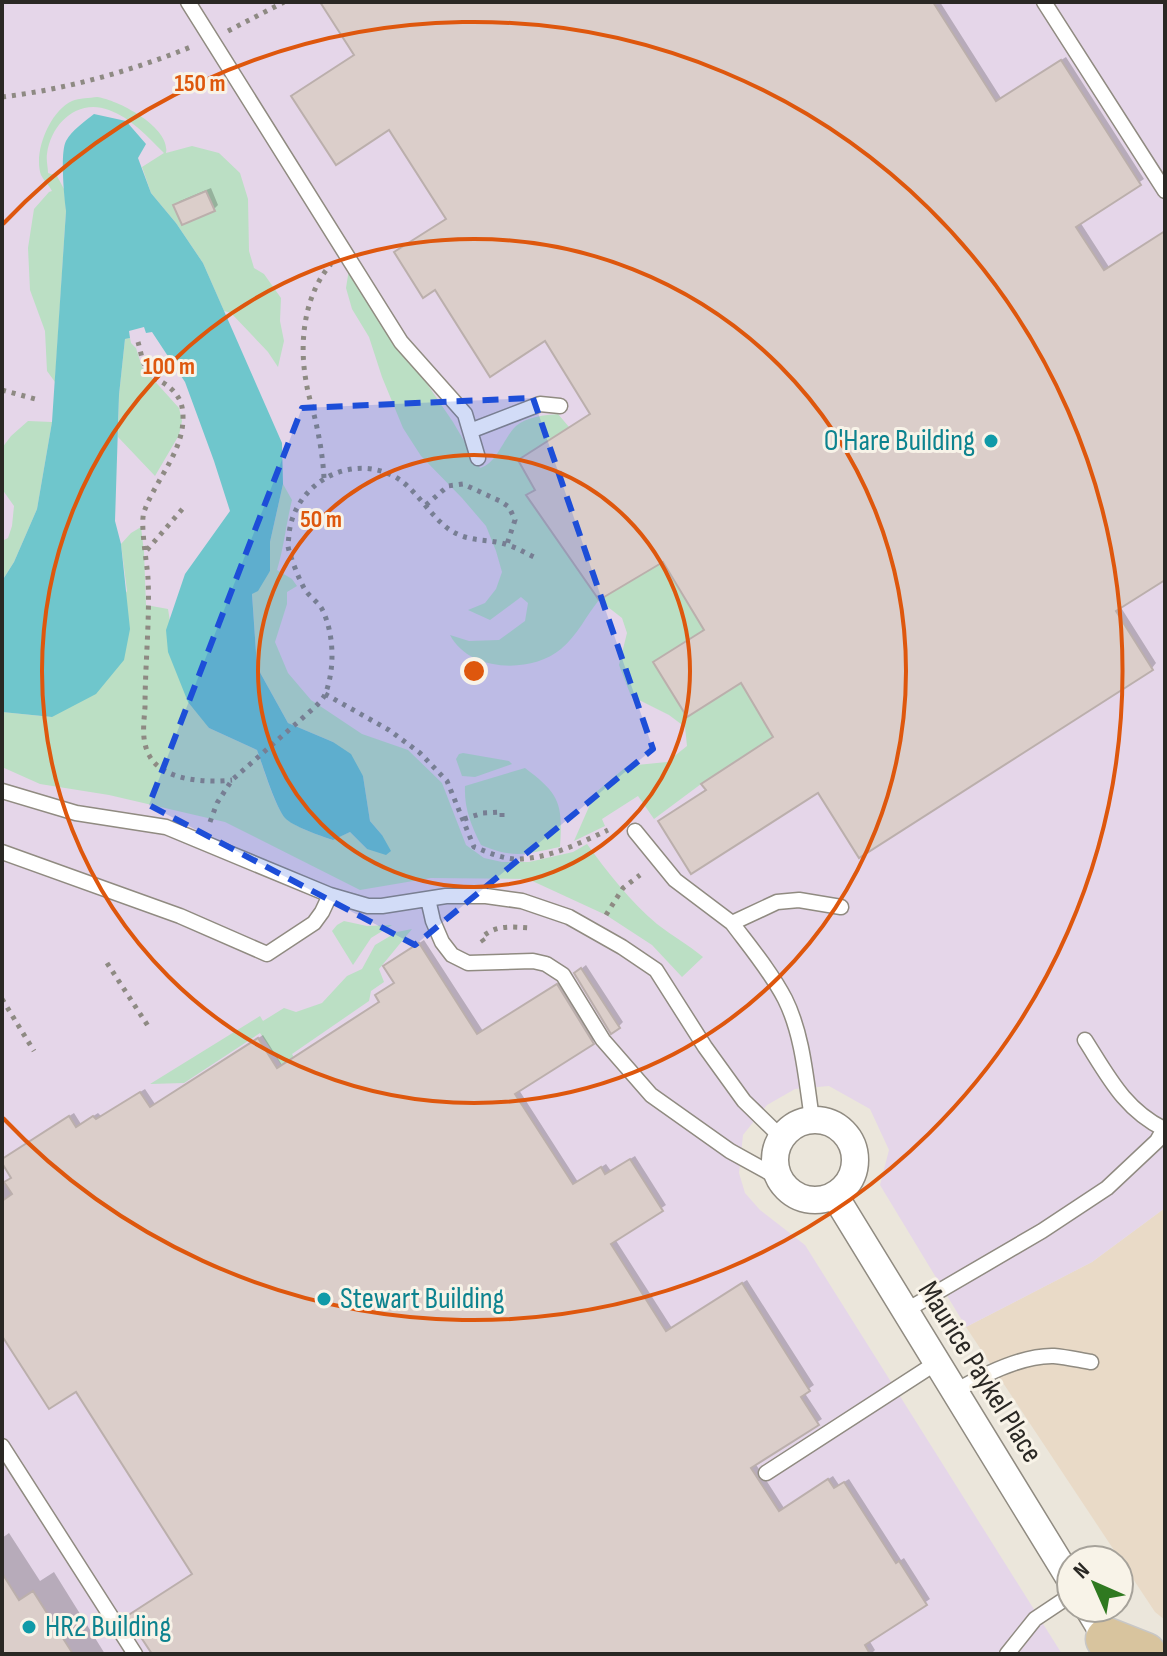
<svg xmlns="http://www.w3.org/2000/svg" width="1167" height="1656" font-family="'Sofia Sans Condensed',sans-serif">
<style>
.commercial{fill:#e9dac7}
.industrial{fill:#e5d6e9}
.green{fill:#bbdfc4}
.water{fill:#6fc6cc}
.shadow{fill:#0003}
.building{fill:#dbceca;stroke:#bbafac;stroke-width:2}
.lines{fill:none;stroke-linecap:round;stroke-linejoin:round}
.service-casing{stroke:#908b81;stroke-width:17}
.minor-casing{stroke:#908b81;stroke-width:29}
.primary-casing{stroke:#c8c7c6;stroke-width:45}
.path{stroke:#8e8a83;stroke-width:5;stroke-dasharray:4 6;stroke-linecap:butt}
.service{stroke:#fff;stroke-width:14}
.minor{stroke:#fff;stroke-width:26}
.primary{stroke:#d8c49e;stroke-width:42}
.marked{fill:#1d4ed8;fill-opacity:0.2;stroke:#1d4ed8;stroke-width:6;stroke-dasharray:16 10;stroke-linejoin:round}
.ring{fill:none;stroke:#de570d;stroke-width:4}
.culture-dot{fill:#0f9aa8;stroke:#f8f3e8;stroke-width:3}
.labels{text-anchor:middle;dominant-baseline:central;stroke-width:6;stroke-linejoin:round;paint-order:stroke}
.culture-label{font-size:30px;fill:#0d838f;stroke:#f8f3e8;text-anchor:start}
.street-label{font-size:30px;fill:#2a2824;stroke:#f8f3e8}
.centre{fill:#de570d;stroke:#f8f3e8;stroke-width:4}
.ring-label{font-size:24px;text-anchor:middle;font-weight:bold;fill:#de570d;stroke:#f8f3e8;stroke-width:6;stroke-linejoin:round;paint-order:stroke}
</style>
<rect width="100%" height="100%" fill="#ebe6db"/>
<!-- commercial -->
<path class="commercial" d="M1165,1208V1620L1155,1612L966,1327L1092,1262Z"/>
<!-- industrial -->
<path class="industrial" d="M2,2H1165V1208L1092,1262L966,1327L880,1185L889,1150L870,1109L829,1086L795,1089L767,1105L743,1135L739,1173L745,1193L760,1210L805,1245L1062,1654H2Z"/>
<!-- green -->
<path class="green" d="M97,97C119,100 171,128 166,153L192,146L219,153L240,173L248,199L249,251L254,268L264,274L281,298L280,321L284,341L278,367L268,352L231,313L224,311L203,263L176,223L151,193L142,167L164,153C148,137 131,118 109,110C78,98 51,123 47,154C46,160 48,167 48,173L57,176L64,189L66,211L55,382L47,371L45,331L30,290L28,248L34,209L49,192L52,191C49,185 44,181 41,175C33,152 50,111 72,101C79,98 90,98 97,97Z
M349,269L453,422L480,468C498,462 502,440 516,426C526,417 545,415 558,414L569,427L518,460L535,489L526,495L652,546L704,630L653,662L687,716L741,683L777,743L745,756L701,784L654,819L638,796L602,819L605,826L574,841L595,793L627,766L667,762L687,746L685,727L669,715L631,696L619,665L627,633L622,618L599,600C586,616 577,636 561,649C531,674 469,672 450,635L469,641L499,640L525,621L528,603L521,597L490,620L468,610L485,603L496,589L502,572L496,551L486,526L462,498L421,456L403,428L382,377L369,337L352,309L346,288Z
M130,338L131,343L136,348L142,367L179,408L182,421L179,435L155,476L118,437L119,395L125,339Z
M28,421L52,422L37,509L14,562L2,581V541L8,538L12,526L14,506L2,489V448L11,436Z
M283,484L292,500C286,524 284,547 277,570L292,579L297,586L287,592V604L275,642L288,673L311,700L362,734L408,750L442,783L466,845L484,858L502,862H529L573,852L587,844C607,872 631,902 657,924C672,936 689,945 703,957L682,977L652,945L606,915L528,879L431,878L360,890L225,822L109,795L40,784L2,767V712L52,717L127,591L121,544L131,533L141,527L144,552L146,605L168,609L179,678L209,728L257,750C263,766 274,805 285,817C293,827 320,835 332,840L350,832L367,849L382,835L370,821L363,776L333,742L288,723L257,667L252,593L270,571V542Z
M463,753L509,761L512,764L475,777L462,776L456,759L459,754Z
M525,768C560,794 563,804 560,847C526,854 514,859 481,845C471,825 464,808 465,786Z
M344,921L367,926L392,925L371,938L353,965L332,931L337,925Z
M412,929L379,969L384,982L371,991L369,1001L292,1054L308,1081L296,1087L260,1033L184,1083L150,1084L260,1016L263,1021L284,1008L296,1012L322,1003L347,976L362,969L375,945L397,932Z"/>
<!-- water -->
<path class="water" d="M94,114L126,121L146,144L138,158L151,193L176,223L203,263L282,443L283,484L270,542V571L258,591L252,594L257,667L288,723L333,742L351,754L363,776L370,821L382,835L391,851L386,855L367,849L350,832L333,840C321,836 292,826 285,818C275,806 263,766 257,750L209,728L188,702L168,652L166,630L185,574L230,511L214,461L185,382L152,332L146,333L144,327L129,331L130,338L125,339L119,395L115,521L121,544L130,629L124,660L96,694L52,717L2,712V581L14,562L37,509L52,422L66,211C64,196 60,153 66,141C72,130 84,122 94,114Z"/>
<!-- shadow -->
<path class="shadow" d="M322,2H940L1001,98L1066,57L1144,179L1080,222L1109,267L1165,231V577L1120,606L1156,663L1152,668L819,790L708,789L775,736L741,681L656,662L706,629L663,560L529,495L537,488L592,413L546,339L435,288L401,248L448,218L390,128L293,96L356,54Z
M211,188L218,205L213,210L175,206L180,201Z
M424,940L483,1031L562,981L597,1038L519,1090L578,1182L606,1164L611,1171L635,1156L666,1205L615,1239L672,1328L747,1280L814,1385L804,1392L822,1419L755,1463L784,1508L833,1476L839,1485L849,1479L901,1560L904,1558L930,1599L869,1640L875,1650L871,1654H154L194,1574L76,1389L2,1332V1186L11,1178L7,1156L74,1113L81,1124L98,1113L101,1116L145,1089L155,1104L263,1035L282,1065L381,1001L382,991L395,982L390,962Z
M586,965L623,1022L618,1027L581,969Z
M9,1533L40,1581L54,1572L105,1654H2V1538Z"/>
<!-- building -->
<path class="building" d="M320,2H933L996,101L1061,60L1141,185L1076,227L1104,270L1165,231V580L1116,611L1153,670L859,858L818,793L691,874L658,821L706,790L701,784L773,737L741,683L687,717L653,662L704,630L663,562L599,600L526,495L535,490L518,460L590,414L545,341L490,377L435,290L423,298L394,252L446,219L389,130L336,165L291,96L354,55Z
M206,191L215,211L182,225L173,205Z
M419,943L477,1034L557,984L594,1044L515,1094L573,1184L601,1167L605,1174L630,1159L663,1211L611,1244L666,1331L742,1283L810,1391L801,1397L819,1425L751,1468L779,1511L828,1479L834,1488L844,1482L896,1563L899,1561L927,1605L865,1645L870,1654H152L127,1616L192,1574L76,1392L49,1409L2,1336V1201L12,1194L4,1182L11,1178L2,1163V1159L69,1116L76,1127L93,1116L96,1119L140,1092L150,1107L258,1038L277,1068L379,1002L375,995L394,983L383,966Z
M581,968L620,1028L611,1034L574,973Z
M2,1573L19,1600L33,1591L73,1654H2Z"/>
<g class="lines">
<defs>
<path id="service" d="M188,2L401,342L465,414L478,458
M1044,2L1165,191
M470,431L540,404L560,406
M2,791L76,813L166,827L330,895L368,906H382L446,896H486L522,901L569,917L622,947L656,970L705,1047L744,1101L781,1137
M635,831L675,880L732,923
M2,852L180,916L267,954L314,923L322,912L330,895
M428,899L433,921L442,942L452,955L468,963L533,961L546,964L563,975L603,1040L651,1095L730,1151L777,1177
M1085,1040C1108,1076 1124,1109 1164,1129
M812,1119C806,1080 803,1035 785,999C771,972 750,947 732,923L777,902L799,900L841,907
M905,1311L1042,1231L1107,1188L1157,1141L1165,1127
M954,1392C981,1376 1022,1355 1054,1356C1066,1357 1079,1360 1091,1362
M2,1446L135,1654
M766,1473L936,1363
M1007,1654L1035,1619L1071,1595"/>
<path id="minor" d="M775 1160a40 40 0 1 1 80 0a40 40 0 1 1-80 0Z
M835,1196L1071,1581
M1088,1608L1114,1651"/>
<path id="primary" d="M1107,1639L1145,1654"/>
</defs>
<!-- service casing -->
<use href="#service" class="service-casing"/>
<!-- minor casing -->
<use href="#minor" class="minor-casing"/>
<!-- primary casing -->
<use href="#primary" class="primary-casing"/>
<!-- path -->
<path class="path" d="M228,31L284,2
M2,97C67,89 132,71 193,46
M138,342C141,352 143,368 151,376C154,379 158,380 162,382C175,390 183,400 183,416C184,452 155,480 144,512C140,524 147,563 148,578C150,621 145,664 145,707C144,722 141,740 149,755C162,781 207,783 232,780
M2,390L39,400
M324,478C323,459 320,441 316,423C313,409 308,395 306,381C299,342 304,295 331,264
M426,505L448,486L463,484L500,501L509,507L515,520L507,544
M147,550L185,506
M325,694L389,730L420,753L447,781L474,847C488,852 502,859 517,859C548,859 580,843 608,830
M464,819L483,813L502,812V822
M210,822L217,803L232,780L315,707C319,703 324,698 326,692C335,667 334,633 322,609C318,602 310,597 306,591C301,585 289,554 288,546C288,544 289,536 289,534C294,487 343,456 387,473C414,483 427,514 450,530C470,543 488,538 508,545C518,548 527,554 536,558
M606,915L623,888L640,875
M484,942L481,938C496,924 512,927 531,928
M107,963L150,1029
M2,999L34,1051"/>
<!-- service -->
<use href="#service" class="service"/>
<!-- minor -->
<use href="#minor" class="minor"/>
<!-- primary -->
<use href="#primary" class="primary"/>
</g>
<!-- marked area -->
<path class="marked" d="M533,398L653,749L415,945L149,805L302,408Z"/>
<!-- distance rings -->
<g class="ring">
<circle cx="474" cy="671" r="216"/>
<circle cx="474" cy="671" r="432"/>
<path d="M3 224A649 649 0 1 1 3 1118"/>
</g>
<!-- markers -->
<g class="culture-dot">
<circle cx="991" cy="441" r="8"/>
<circle cx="324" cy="1299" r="8"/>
<circle cx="29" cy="1627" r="8"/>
</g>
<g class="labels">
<!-- culture labels -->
<g class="culture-label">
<text x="975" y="441" text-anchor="end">O'Hare Building</text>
<text x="340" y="1299">Stewart Building</text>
<text x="45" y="1627">HR2 Building</text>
</g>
<!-- street labels -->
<g class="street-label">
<text transform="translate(980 1372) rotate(58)">Maurice Paykel Place</text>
</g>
</g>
<circle cx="474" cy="671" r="12" class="centre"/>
<g class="ring-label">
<text x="200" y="91">150 m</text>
<text x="169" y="374">100 m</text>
<text x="321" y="527">50 m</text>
</g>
<!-- border -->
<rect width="1167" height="1656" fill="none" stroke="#2a2824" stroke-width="8"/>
<!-- north arrow -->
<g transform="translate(1095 1584) rotate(315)"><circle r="38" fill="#f8f3e8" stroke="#a6a29a" stroke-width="2"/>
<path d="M0-6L14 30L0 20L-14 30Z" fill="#2f7920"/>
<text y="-12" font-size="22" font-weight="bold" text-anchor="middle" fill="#2a2824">N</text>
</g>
</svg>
